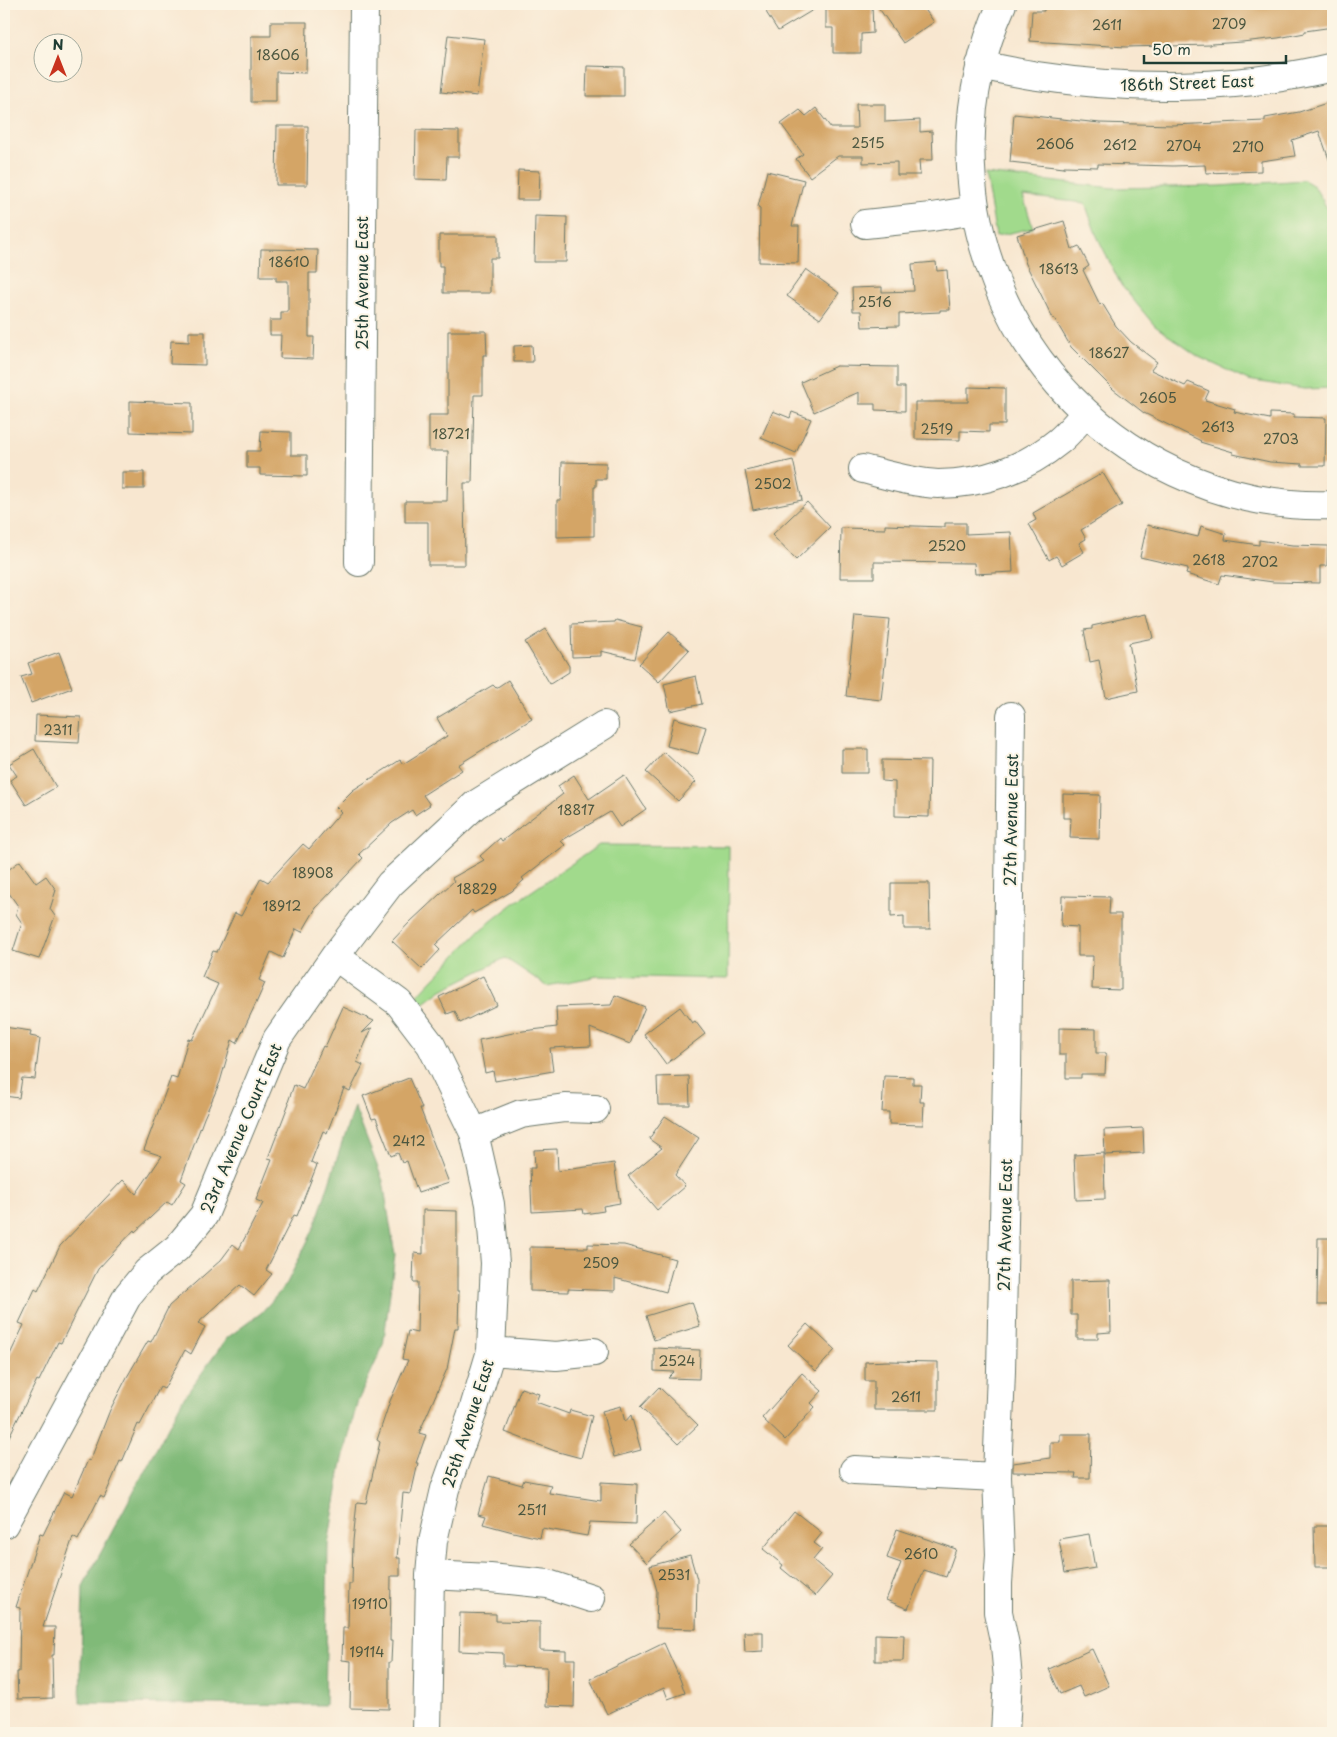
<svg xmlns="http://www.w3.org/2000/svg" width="1337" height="1737" font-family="'Playpen Sans',sans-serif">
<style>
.green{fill:#a1da8c;stroke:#608c60}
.forest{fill:#80ba78;stroke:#507c56}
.building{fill:#d4a566}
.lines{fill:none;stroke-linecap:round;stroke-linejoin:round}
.minor-casing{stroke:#6b786b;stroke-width:30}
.minor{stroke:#fff;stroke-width:28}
.labels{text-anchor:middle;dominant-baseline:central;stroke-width:4;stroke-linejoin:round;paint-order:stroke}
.number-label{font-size:14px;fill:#4c5740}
.street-label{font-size:16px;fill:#1f3d34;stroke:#fcf5e5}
</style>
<rect width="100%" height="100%" fill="#fcf5e5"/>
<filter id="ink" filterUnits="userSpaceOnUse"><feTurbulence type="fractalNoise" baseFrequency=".02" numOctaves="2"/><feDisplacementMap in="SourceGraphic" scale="10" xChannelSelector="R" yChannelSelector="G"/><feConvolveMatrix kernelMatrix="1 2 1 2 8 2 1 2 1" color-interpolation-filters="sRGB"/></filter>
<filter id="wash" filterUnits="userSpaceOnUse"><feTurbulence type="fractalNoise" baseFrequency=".0096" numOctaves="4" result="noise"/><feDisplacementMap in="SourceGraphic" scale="20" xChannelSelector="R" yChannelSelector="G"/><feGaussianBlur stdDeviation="1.12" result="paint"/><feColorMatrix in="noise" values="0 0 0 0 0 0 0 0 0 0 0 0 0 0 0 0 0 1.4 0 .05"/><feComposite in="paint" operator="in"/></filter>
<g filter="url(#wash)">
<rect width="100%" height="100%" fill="#f8e7d0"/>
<!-- green -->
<path class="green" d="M985,174L1113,188L1220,186L1304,180L1314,186L1333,218V388L1304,389L1248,380L1199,357L1155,326L1121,285L1096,234L1085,203L1023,196L1033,228L996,236Z
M599,845L729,846L728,979L598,976L547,986L505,958L442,990L423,1004L416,997L480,930L513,904Z"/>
<!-- forest -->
<path class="forest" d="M354,1106L383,1181L395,1255L383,1346L357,1403L341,1467L328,1545L325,1705L80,1703L83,1586L183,1399L227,1338L261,1313L286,1285L315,1226Z"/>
<g id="blocks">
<!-- building -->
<path class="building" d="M780,4H823L778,31L766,12Z
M826,4H872L873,33L861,34V53H833V28H826Z
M876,4H921L934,22L903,43Z
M1044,4H1331L1333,27L1305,31V33L1278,38L1242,42L1211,44V45L1126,47L1030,41L1032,11H1044Z
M271,22H307L306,73L276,72V102H251V36H271Z
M448,35L484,39L477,96L441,92Z
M587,66L624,67V96H586Z
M1333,101V165H1331L1319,131L1292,140L1295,156L1261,161V171L1206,173L1205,165L1173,166L1098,164V167L1064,166V168L1010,162L1014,114L1100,123L1172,125L1265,121V118L1299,112Z
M856,104H885V122L920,120V132L932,131L933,160H919L920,175H897V162L863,163V156H838L810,177L796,159L803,154L781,124L800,110L806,116L816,108L831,128H857Z
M277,126H308L307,185H276Z
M416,130L459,131V157H447L446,180L415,179Z
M518,170L540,171L539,200H517Z
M767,171L804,180L792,226H799L798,263L759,262L760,208L758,207Z
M535,216L567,217L566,262H534Z
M1064,221L1072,249L1079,246L1089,266L1083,270L1100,305L1102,303L1116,326L1131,342L1157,362L1151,370L1185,386L1188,382L1209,391L1205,400L1235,409L1234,412L1270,419V413L1294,414V417L1326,418L1325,466H1302V464L1270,462L1233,454V452L1200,442L1201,441L1144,413L1113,389L1071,347L1054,318L1053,319L1026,264L1017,235Z
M439,235H498V258H490V293H443V266H439Z
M261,249L318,250L317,273H309V337H314L313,359L280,358L281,335H270V320H281V312H288V281H276V277H260Z
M936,262L937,271L947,270L950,310H940V312L899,314V326L862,327L861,311H853L852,288L882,287V292L914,291L912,264Z
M806,269L839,293L820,319L787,296Z
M448,331H486L487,355H483V395H474L472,483H464L465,565H428V522H405V501H447L448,451H429V415H448Z
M189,332H205V365L170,364L171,341L189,342Z
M532,345L533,362H514V346Z
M836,366L897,367V387H905V411L875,410V404H859V392L814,412L801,382Z
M968,387L1005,388V425H989V432L960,431V440L915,439V402H968Z
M130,401L192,403V434L130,432Z
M773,411L790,418L792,412L811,419L796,453L761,438Z
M261,431L291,432V455H307V476L260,475V468H247V451H260Z
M793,460L802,500L753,510L745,471Z
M562,462L606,463V479H596V487H594V536L557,537V500H561Z
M122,472H144V489H122Z
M1103,473L1122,505L1081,530L1086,539L1079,543L1084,552L1062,565L1056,556L1049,560L1029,524L1036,520L1033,513Z
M807,502L830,527L796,560L772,535Z
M945,523H966V534L1011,532L1013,572L975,574L974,563L874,562V578H840L841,528L885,529V525L945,527Z
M1147,525L1198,537L1201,526L1226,534L1225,540L1259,545V540L1292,545L1328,546L1327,566H1320V583L1273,582L1222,575L1219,584L1186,574L1188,568L1140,557Z
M1147,614L1153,638L1129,643L1138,691L1106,698L1099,660L1090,662L1084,630L1092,629V626Z
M855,616L890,619L881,700L846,696Z
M615,620L642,627L635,659L601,651V656L572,657L571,624L614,622Z
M546,629L569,666V672L550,684L525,642Z
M669,632L689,650L659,682L639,664Z
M59,652L72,688L31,703L21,677L32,674L28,663Z
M696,676L702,704L670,711L664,684Z
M508,680L532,719L458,765L462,770L423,795L430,805L415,815L412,810L392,823L359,854L363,858L316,908L302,932L296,929L283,958L271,952L259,980L265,983L257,1001L237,1043L232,1040L220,1082L204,1118L181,1180L186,1183L172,1205L167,1202L135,1232L134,1230L98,1269L61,1343L58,1342L39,1381L37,1380L4,1447V1367L24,1325L19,1323L35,1289L38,1291L60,1246L123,1180L136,1194L162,1156L144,1150L171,1077L177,1079L188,1039L192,1040L218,984L202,977L213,951L217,952L235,913L241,916L261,878L268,882L303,844L309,849L341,812L336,807L353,790L400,760L403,764L447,736L437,718L493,685L496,688Z
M36,715L81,717L79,743L35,741Z
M674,718L706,727L698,754L667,746Z
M34,749L56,787L26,805L10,780L17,776L9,764Z
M842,749H868V773H842Z
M664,752L696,782L678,801L646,772Z
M882,760L930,761L929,817L895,816V782L882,781Z
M574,775L589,799L624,775L646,809L620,827L610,812L561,841L565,845L522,878L524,880L512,891L474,913L472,910L435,945L440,950L422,969L392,941L410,922L454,881L452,878L484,860L480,856L500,838L502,841L563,794L558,786Z
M1063,794L1100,795L1099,839L1070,838L1071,818H1063Z
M20,861L36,883L46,876L56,890L50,909L55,916L39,959L13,951L22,923L16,914L18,906L4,886V873Z
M891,883H929L930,929H904V916L891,917Z
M1062,896L1110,897L1109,914H1121V990L1092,989L1093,956H1078V927L1061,926Z
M483,976L497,1005L460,1023L455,1011L447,1014L439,997Z
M615,995L645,1007L630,1044L590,1028L591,1046L550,1048L553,1071L495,1081L493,1071L485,1073L479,1040L523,1031L557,1027L556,1007L611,1005Z
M343,1007L374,1021L362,1033L372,1028L357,1062L363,1065L350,1091L344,1088L327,1133L323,1131L311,1162L317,1165L297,1216L294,1215L266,1270L272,1274L254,1296L240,1285L198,1323L205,1327L191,1354L185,1350L164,1389L160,1387L140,1425L138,1424L122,1462L120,1461L104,1498L100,1496L78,1540L73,1537L43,1627H55L54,1655H52L53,1698L18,1699L17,1672H19L20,1608L16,1607L40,1534L43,1535L64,1492L72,1496L88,1460L90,1461L110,1410L127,1377L148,1341L151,1342L169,1306L221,1260L233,1244L239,1249L263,1203L256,1200L272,1159L268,1158L289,1103L288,1102L294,1085L303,1089L323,1046L325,1047Z
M680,1007L692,1023L695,1021L705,1034L666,1064L644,1034Z
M4,1027L31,1031L30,1036L40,1038L35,1079L22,1078L19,1098L4,1096Z
M1059,1028L1096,1029V1053H1106L1105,1074H1081V1078H1066V1055H1059Z
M689,1076L690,1105H658L657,1077Z
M884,1076L913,1077V1084H921L920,1102H924L923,1125L889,1124V1112H882Z
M409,1078L422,1108H420L449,1183L418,1193L407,1161L402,1163L398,1153L391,1156L376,1118L372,1119L363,1096Z
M665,1116L699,1138L675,1175L685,1186L657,1210L628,1176L662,1148L649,1139Z
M1143,1128L1144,1153L1105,1155L1104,1130Z
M557,1149L558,1171L614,1163L620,1203L603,1206L604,1211L584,1214L583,1209L532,1212L530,1168H535L534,1150Z
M1104,1153L1105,1199L1076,1200L1074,1155Z
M423,1210L457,1211V1291H459L458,1328H455L447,1369L419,1433L426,1435L416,1463H418L411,1494L403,1493L397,1558H400V1576H391L390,1641H392L391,1662H389V1709L350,1708L351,1661L342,1660L343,1628H348L349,1584H352L353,1541L357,1502L366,1503L380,1442L377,1440L390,1401L408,1360L402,1359L408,1331L417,1333L418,1282H413L414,1253L423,1254Z
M1318,1238H1333V1305H1317Z
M588,1244L624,1245L675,1259L666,1292L615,1278V1291L568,1289V1292L530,1291V1247L588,1248Z
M1110,1280L1111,1332L1098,1333V1339H1077V1315H1071V1281Z
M692,1302L700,1326L654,1340L646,1316Z
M807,1324L835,1350L816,1371L788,1345Z
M654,1348L700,1350L699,1379L668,1378L674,1372L654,1371Z
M888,1361L938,1362V1410H874V1381H865V1362Z
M802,1373L822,1391L811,1403L815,1407L785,1440L762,1418Z
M659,1387L698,1425L678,1444L640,1407Z
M521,1388L539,1394L536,1402L569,1414L570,1410L592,1416L581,1458L555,1451L505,1432Z
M621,1406L625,1422L631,1415L641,1450L614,1457L602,1411Z
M1060,1434H1091L1090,1478H1075L1076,1473L1013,1472V1463L1050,1458V1442H1060Z
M489,1476L522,1485L524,1480L551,1485L549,1493L601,1501V1482L637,1484L636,1524L590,1522L587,1536L542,1528L540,1538L513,1532L483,1524L486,1516L478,1514Z
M794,1511L822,1533L814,1543L822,1549L813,1560L832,1576L815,1596L781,1568L783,1565L763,1549Z
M664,1513L681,1532L647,1563L629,1544Z
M1314,1526H1333V1567H1315Z
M897,1529L956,1549L946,1577L924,1570L908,1609L886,1600L901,1563L887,1558Z
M1089,1534L1095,1568L1065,1573L1059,1539Z
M690,1555L697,1579L696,1629L656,1628L657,1591L650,1566Z
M460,1613L496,1614V1621L540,1622V1650L566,1651V1659H575L574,1707L546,1706L547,1667L503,1666V1653L459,1651Z
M744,1632H763V1651L745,1652Z
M875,1634L904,1635L903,1661H875Z
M664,1643L680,1679L685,1693L668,1699L664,1688L607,1714L590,1679Z
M1092,1649L1109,1686L1084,1697L1079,1686L1060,1694L1049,1669Z"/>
</g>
</g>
<g filter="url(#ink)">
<use href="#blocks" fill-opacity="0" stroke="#6b786b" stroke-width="1"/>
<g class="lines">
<defs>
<path id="minor" d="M1002,4C919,188 1006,404 1193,480C1237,498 1285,507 1333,505
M980,65C999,69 1018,73 1037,76C1134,91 1237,90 1333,67
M865,224L932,217L975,210
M863,469C887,475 913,483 938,484C982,484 1025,469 1059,441C1069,433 1077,422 1086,413
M359,562L364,4
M335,956L399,1003L431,1045L474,1133L490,1204L495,1263L491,1351L473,1411L445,1489L433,1541L430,1575L427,1733
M474,1133L521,1114L565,1108L595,1109
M491,1351L556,1356L594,1352
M854,1470L997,1477
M4,1524L128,1295L147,1272L177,1248L204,1215L277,1039L335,956L390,884L475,805L604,725
M430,1575L490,1578L548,1584L591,1598
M1005,1733L1008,1679L1005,1645L998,1612V1583L1000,1555L997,1477L1001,1371L1007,1073L1011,716"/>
</defs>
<!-- minor casing -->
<use href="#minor" class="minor-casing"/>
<!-- minor -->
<use href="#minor" class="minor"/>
</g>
</g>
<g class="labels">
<!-- number labels -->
<g class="number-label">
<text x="1229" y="23">2709</text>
<text x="1107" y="24">2611</text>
<text x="278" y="54">18606</text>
<text x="868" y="142">2515</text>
<text x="1055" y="143">2606</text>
<text x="1120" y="144">2612</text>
<text x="1184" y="145">2704</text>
<text x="1248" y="146">2710</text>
<text x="289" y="261">18610</text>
<text x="1059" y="268">18613</text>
<text x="875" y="301">2516</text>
<text x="1109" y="352">18627</text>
<text x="1158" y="397">2605</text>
<text x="1218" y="426">2613</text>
<text x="937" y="428">2519</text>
<text x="451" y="433">18721</text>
<text x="1281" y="438">2703</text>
<text x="773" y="483">2502</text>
<text x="947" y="545">2520</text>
<text x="1209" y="559">2618</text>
<text x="1260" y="561">2702</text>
<text x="58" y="729">2311</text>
<text x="576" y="809">18817</text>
<text x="313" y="872">18908</text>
<text x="477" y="888">18829</text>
<text x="282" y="905">18912</text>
<text x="409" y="1140">2412</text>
<text x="601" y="1262">2509</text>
<text x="677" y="1360">2524</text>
<text x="906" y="1396">2611</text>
<text x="532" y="1509">2511</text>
<text x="921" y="1553">2610</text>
<text x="674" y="1574">2531</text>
<text x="370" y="1603">19110</text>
<text x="367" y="1651">19114</text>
</g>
<!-- street labels -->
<g class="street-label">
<text transform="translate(1187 82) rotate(-2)">186th Street East</text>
<text transform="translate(361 283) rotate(-90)">25th Avenue East</text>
<text transform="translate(1010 820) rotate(-89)">27th Avenue East</text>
<text transform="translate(240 1128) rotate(-67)">23rd Avenue Court East</text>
<text transform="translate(1004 1225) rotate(-89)">27th Avenue East</text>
<text transform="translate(467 1423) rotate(-72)">25th Avenue East</text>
</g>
</g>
<!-- margin -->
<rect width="1337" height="1737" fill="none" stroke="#fcf5e5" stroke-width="20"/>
<!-- north arrow -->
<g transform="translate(58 58)"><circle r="24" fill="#fcf5e5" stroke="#a4ab9e"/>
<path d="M0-4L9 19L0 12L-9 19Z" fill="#c8321e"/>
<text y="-8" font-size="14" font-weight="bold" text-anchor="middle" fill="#1f3d34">N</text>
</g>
<!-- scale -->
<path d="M1144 55v8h142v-8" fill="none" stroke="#1f3d34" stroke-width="2.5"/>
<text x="1152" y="55" font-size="15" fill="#1f3d34" stroke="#fcf5e5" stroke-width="4" paint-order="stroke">50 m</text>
</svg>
